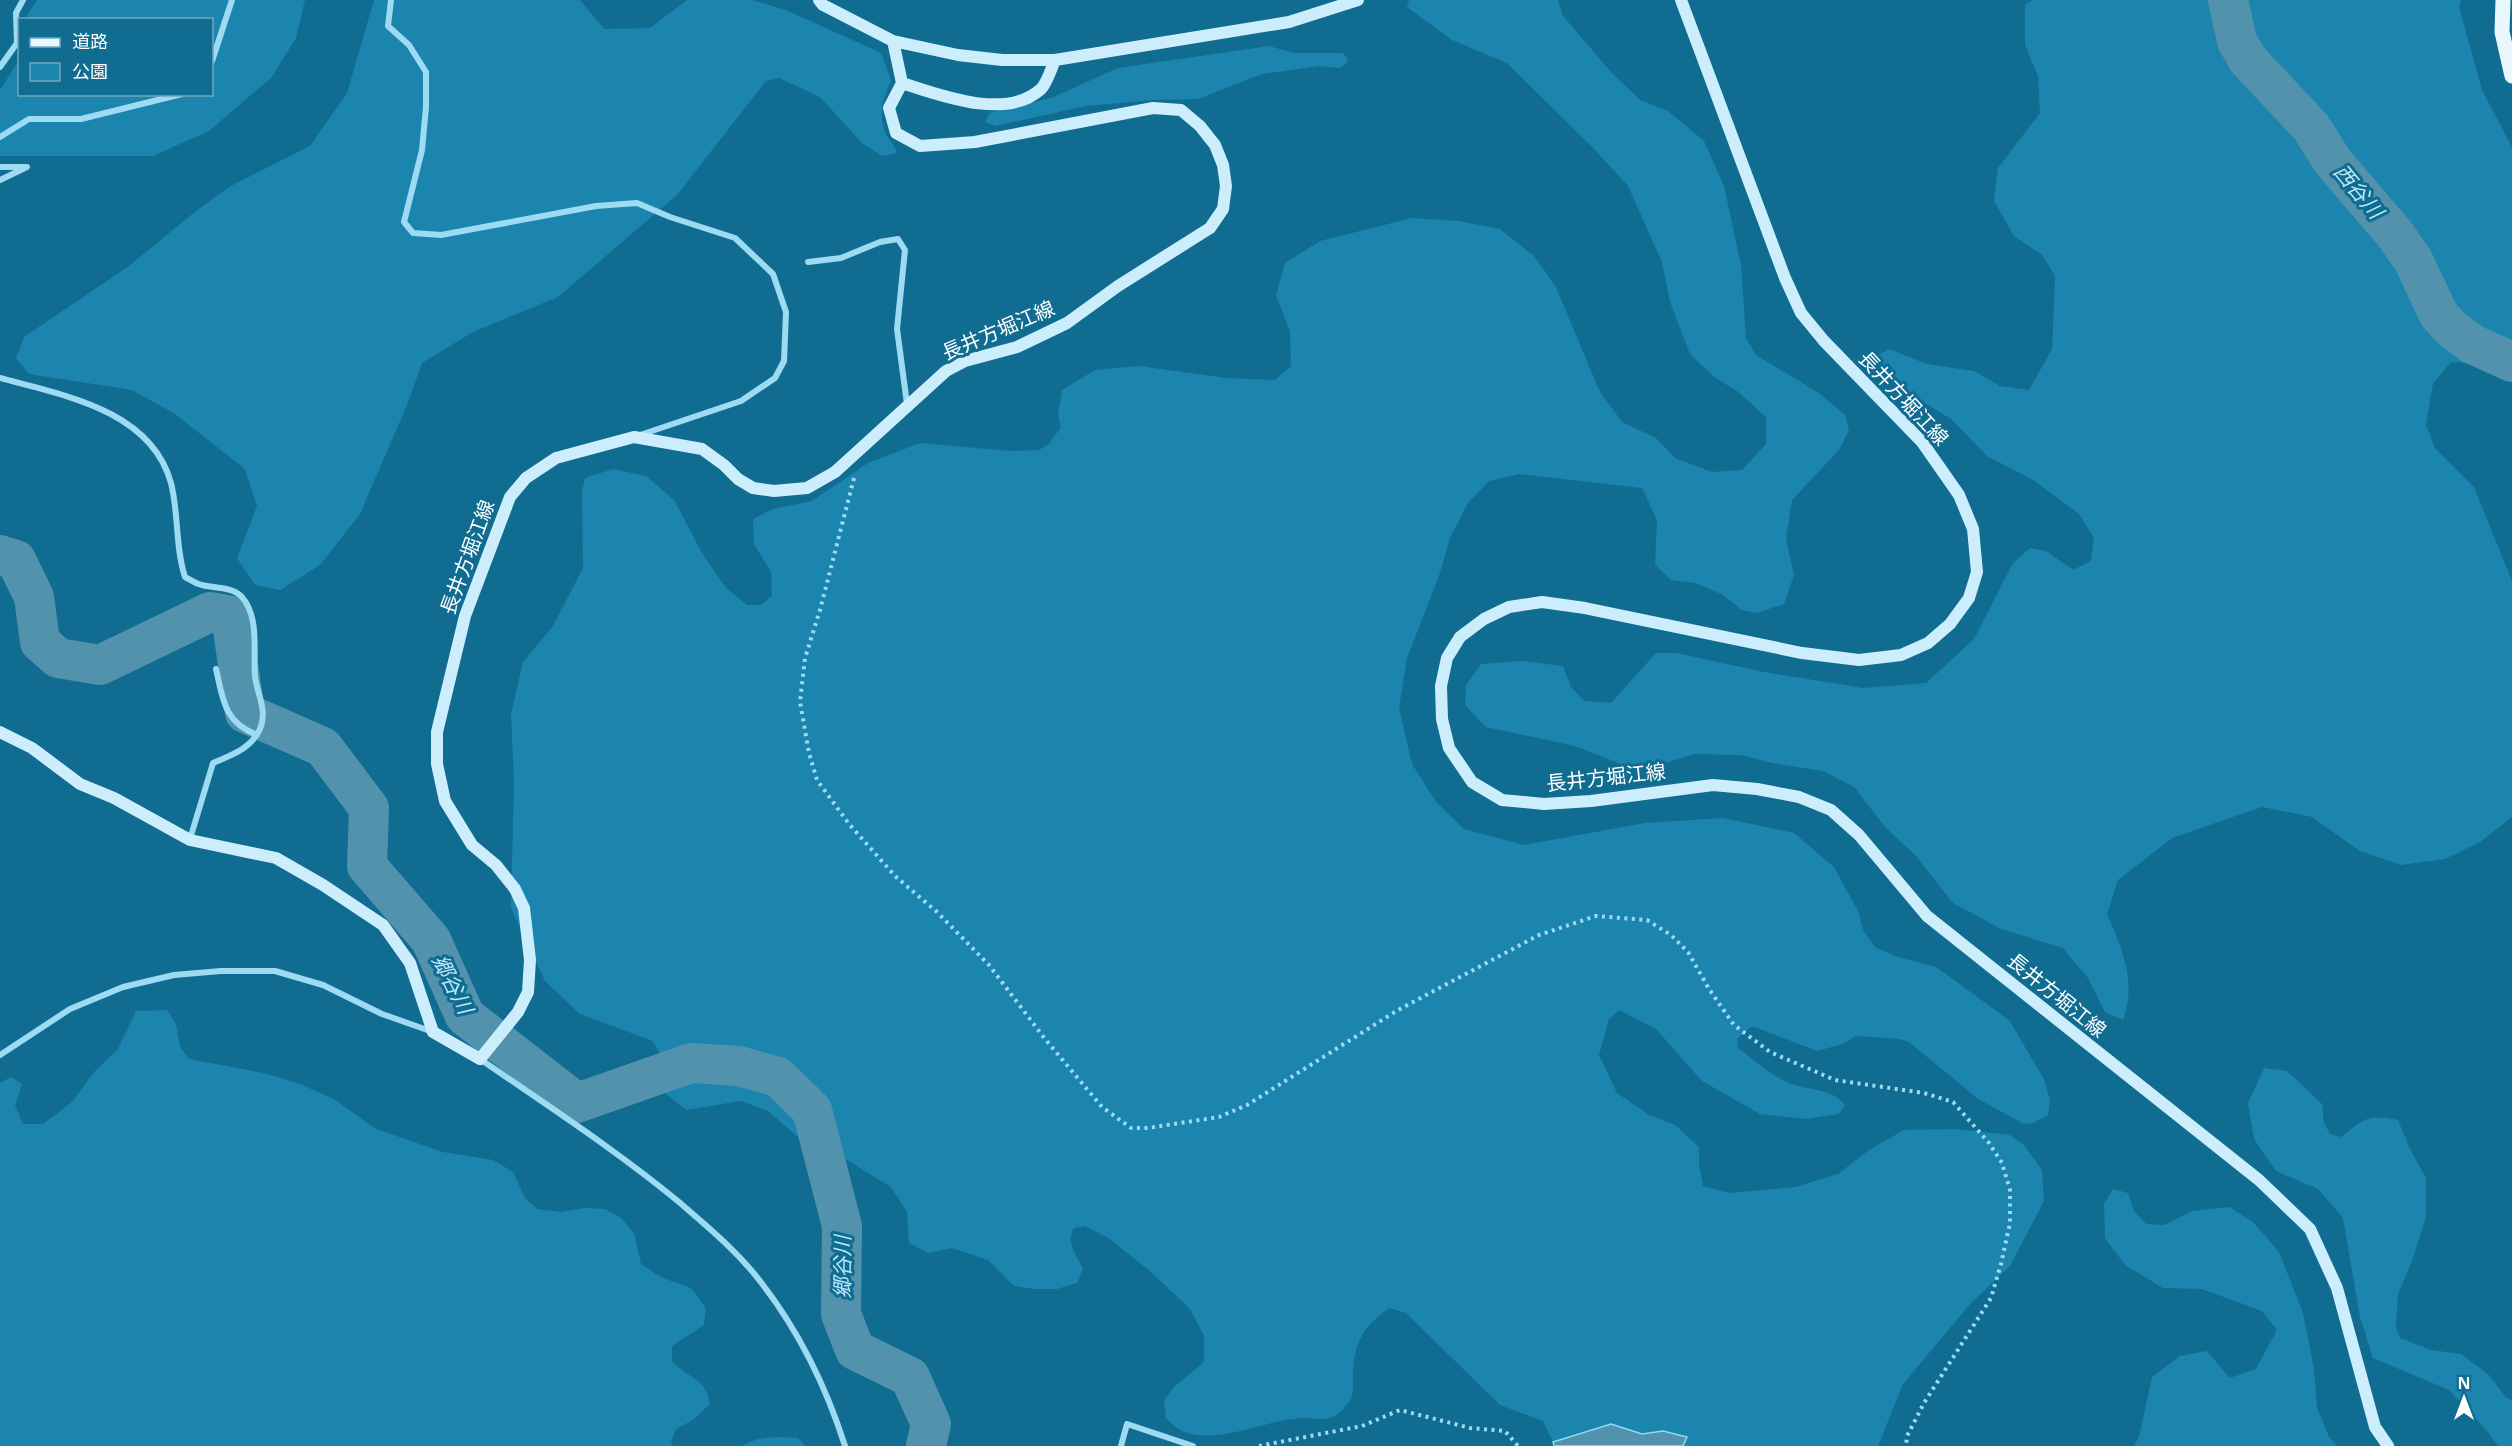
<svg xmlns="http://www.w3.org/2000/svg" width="2512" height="1446" font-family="'Open Sans','Noto Sans JP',sans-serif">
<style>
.green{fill:#1c85ae}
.water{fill:#5292ac;stroke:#8fdbf6;stroke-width:1.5}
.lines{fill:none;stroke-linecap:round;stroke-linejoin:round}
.river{stroke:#5292ac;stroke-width:40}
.path{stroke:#9ddbf2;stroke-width:4;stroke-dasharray:3 4.5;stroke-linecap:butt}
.minor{stroke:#9ddbf2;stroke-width:6}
.secondary{stroke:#cceefc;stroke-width:12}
.primary{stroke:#e9f7ff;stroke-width:15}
.labels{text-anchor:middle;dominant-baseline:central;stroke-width:6;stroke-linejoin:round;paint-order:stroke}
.street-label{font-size:20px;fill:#fff;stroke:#116c91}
.water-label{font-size:21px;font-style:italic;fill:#bae9fa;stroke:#116c91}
</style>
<rect width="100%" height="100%" fill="#116c91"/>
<!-- green -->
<path class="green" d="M37,0H305L296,38L271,78L209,131L153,156H0V90L19,60L20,94H212V20L25,19Z
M374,0H580L604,29L650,28L687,0H752L786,10L881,53L891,80C884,96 878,114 885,132C888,141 895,144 897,153L882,156L862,143L820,97L779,78L766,81L677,195L558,297L473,332L422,363L407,405L360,514L320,565L280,590L255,585L237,558L257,506L245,469L175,414L132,390L29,374L16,358L24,337L129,266L191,215L229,187L310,146L347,93Z
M1409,0H1558L1563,16L1611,72L1640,100L1668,111L1704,141L1724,186L1741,265L1746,338L1756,355L1819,393L1845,415L1849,430L1839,450L1792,500L1786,539L1794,575L1784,604L1757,613L1742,610L1723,595L1696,583L1671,580L1655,565L1657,520L1642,488L1519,474L1489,481L1468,503L1450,538L1439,576L1407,658L1399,708L1412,764L1436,802L1464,829L1524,845L1645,823L1723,818L1794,833L1834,867L1858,911L1863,930L1875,947L1898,957L1936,967L2009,1020L2044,1079L2050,1100L2048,1115L2031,1124L2022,1123L1977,1098L1909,1042L1899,1039L1856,1036L1843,1044L1817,1051L1752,1026L1737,1039L1738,1048C1754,1060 1770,1075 1789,1083C1809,1091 1832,1088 1845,1105L1839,1114L1806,1119L1760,1114L1702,1081L1656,1029L1619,1010L1609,1019L1599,1055L1617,1093L1649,1115L1675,1125L1699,1147V1164L1703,1186L1729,1193L1796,1187L1838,1174L1869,1150L1904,1130L1955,1129L2010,1135L2024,1145L2042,1170L2044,1201L2010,1266L1970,1304L1903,1384L1878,1446H1683L1687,1438L1663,1431L1642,1434L1611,1424L1553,1442L1543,1421L1500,1405L1406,1313L1390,1308C1364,1324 1353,1344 1353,1376C1353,1384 1354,1396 1349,1402C1330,1428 1318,1415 1292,1419C1260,1423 1211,1446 1180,1430C1175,1427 1170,1422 1166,1418L1164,1400L1175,1386L1204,1362V1336L1190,1309L1150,1271L1107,1237L1084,1226L1074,1228C1065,1243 1077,1255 1083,1269L1077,1283L1057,1289H1034L1014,1286L988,1260L952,1248L929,1253L909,1243L907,1212L891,1187L842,1157L805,1143L768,1111L741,1101L686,1110L665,1093L661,1055L653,1041L580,1014L545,981L511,908L514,781L511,714L523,662L553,626L583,568L582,492L585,478L613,469L646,476L674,500L702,553L726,588L747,605H761L772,596L771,572L754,544L753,519L773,509L812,501L868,463L920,443L1010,451L1039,450L1049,444L1061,427L1058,415L1062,390L1095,370L1139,366L1226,378L1275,380L1291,366L1290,331L1276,295L1285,263L1320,241L1412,218L1458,221L1500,229L1535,257L1556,287L1599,390L1622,422L1656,438L1675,458L1712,472L1742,470L1766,444V417L1737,391L1714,377L1690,354L1670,302L1662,262L1628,186L1595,150L1507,63L1452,40L1407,7Z
M2032,0H2461L2459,7L2482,90L2512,147V372L2496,365L2451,362L2433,383L2426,425L2435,448L2474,487L2512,581V817L2480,842L2445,859L2401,865L2360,851L2312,817L2262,807L2172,838L2118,880L2107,914C2122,947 2137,984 2123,1020L2105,1012L2088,978L2063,948L2001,929L1953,903L1915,855L1886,828L1854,787L1823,771L1772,763L1741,755L1694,754L1659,765L1621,764L1575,746L1486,727L1465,705L1466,685L1481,664L1522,661L1563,666L1571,687L1584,701L1611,703L1656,653H1676L1764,672L1863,688L1926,683L1974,639L2013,563L2030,548L2046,551L2073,570L2091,561L2094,538L2079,514L2033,480L1987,456L1951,419L1884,378L1874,358L1889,349L1927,364L1974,371L2000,386L2029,390L2052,349L2055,276L2042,255L2014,236L1994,201L1998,168L2040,113L2038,76L2025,45V5Z
M1269,46L1294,53H1342L1348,58L1346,64L1340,68L1319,66L1262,74L1198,99L1153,100L1086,106L995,126L985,122L990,113L1051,98L1118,68Z
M167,1010L176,1024L180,1047L189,1059L264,1073L300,1084L334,1099L376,1129L443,1152L493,1160L513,1172L525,1198L537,1209L561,1212L585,1208L605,1209L620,1217L634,1233L641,1264C649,1269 657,1276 666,1279C692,1289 690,1283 706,1309L704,1325L672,1346V1361C688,1379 706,1377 710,1404L693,1420L676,1429L671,1442L673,1446H0V1083L11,1077L22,1084L15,1105L23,1124H43L72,1102L95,1071L118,1049L136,1011Z
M2264,1068L2287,1071L2322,1104L2324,1123L2330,1134L2341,1137C2365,1118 2368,1114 2398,1120L2410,1149L2426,1178V1217L2412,1261L2398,1294L2396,1327L2400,1338L2431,1350L2461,1354L2489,1375L2506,1398L2512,1400V1446H2498L2487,1431L2449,1390L2373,1358L2360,1317L2343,1218L2318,1189L2276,1171L2254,1139L2248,1103Z
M2113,1189L2128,1193L2134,1211L2146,1224L2164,1225L2192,1211L2229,1207L2253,1222L2279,1252L2303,1313L2314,1369L2317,1408L2329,1437L2337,1446H2134L2139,1437L2152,1377L2180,1356L2207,1351L2230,1378L2256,1369L2277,1330L2262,1311L2202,1289L2163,1288L2125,1265L2105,1238L2104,1204Z
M778,1437L798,1438L805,1446H741L758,1439Z"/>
<!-- water -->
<path class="water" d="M1611,1424L1642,1434L1663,1431L1687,1437L1683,1446H1554L1553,1442Z"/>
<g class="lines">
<!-- river -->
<path class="river" d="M2228,0L2237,41L2248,60L2311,127L2333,162L2394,233L2413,260L2439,315L2452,329L2472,344L2512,362
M0,555L16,560L34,597L40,642L58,658L100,665L210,612L231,616L245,713L323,747L369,808L367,866L431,940L465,1016L577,1103L691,1063L739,1066L778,1077L812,1110L842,1226L841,1314L855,1350L910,1377L931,1424L926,1446"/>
<!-- path -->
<path class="path" d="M854,478L820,610L805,658L800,702L809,753L817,780L849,824L895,876L937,912L989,965L1045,1039L1102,1107L1131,1128H1148L1219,1117L1247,1105L1398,1010L1539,935L1596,916L1647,920L1671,935L1688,952L1709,989L1734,1025L1770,1052L1835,1080L1924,1093L1953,1102L1989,1143L2002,1163L2010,1190V1223L2001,1264L1991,1298L1924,1403L1907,1436L1906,1446
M1259,1446L1362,1426L1400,1410L1470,1428L1505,1431L1518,1446"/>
<!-- minor -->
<path class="minor" d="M391,0L388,26L409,45L426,72V107L422,150L404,222L413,233L441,235L596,206L637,203L670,217L735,238L773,274L786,312L784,361L775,378L741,401L640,435
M212,61L232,0
M0,67L17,43L16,13L23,0
M0,137L29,119H81L182,94
M0,167H27L0,180
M808,262L841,258L880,242L898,239L905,250L897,329L907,404
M0,378C63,395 151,410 171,483C179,514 175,547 185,577C191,580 196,584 202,585C214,588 232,587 241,596C260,616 253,652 255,676C257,695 268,710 260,729C251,749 231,755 213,763L190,839
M216,669C223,700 224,722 257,735
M0,1055L70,1009L123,987L174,975L221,971H275L323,985L382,1014L433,1032
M480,1059C548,1106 616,1150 679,1202C708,1227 737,1251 760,1281C799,1331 826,1386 845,1446
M1121,1446L1127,1424L1193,1446"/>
<!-- secondary -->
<path class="secondary" d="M819,0L823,5L893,41L958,55L1002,60H1055L1289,22L1358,0
M1681,0L1785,278L1801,313L1824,341L1922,442L1959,495L1973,529L1977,572L1969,598L1950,624L1928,643L1901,655L1859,660L1802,653L1585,608L1542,602L1509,607L1484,619L1460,637L1447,658L1441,686L1442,719L1449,748L1472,782L1502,800L1544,804L1591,801L1713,785L1757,789L1799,797L1831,810L1859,835L1927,916L2259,1180L2310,1229L2337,1288L2375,1427L2388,1446
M893,41L902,83
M0,732L32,748L80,784L114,798L190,840L276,858L323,885L383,925L410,963L433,1032L480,1059L518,1012L528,992L530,960L524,908L515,889L496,865L472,845L445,801L437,764V732L465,616L510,497L526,478L556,458L634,437L702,449L724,465L738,479L753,488L774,491L807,488L835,472L946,371L965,361L1017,347L1067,323L1118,286L1210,228L1223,209L1226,186L1223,165L1215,145L1200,126L1181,110L1153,108L975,142L920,146L896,133L889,108L902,83C939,95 1006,121 1041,89C1047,83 1051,69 1055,60"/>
<!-- primary -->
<path class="primary" d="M2503,0L2502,32L2512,76"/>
</g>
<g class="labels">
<!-- street labels -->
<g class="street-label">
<text transform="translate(998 330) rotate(-23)">長井方堀江線</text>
<text transform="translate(1904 398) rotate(47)">長井方堀江線</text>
<text transform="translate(467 557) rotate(-70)">長井方堀江線</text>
<text transform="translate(1606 777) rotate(-6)">長井方堀江線</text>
<text transform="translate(2057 995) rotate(39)">長井方堀江線</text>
</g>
<!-- water labels -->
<g class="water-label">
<text transform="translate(2359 191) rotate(50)">西谷川</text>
<text transform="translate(453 984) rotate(63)">郷谷川</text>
<text transform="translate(842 1267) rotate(-90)">郷谷川</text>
</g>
</g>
<!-- legend -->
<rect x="18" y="18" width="195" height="78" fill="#116c91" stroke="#70a7bd" stroke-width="1.5"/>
<rect x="30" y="38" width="30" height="9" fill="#e9f7ff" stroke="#70a7bd" stroke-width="1.5"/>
<text x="72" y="48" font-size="18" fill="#ffffff">道路</text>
<rect x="30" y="63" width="30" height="18" fill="#1c85ae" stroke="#70a7bd" stroke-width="1.5"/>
<text x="72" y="78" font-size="18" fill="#ffffff">公園</text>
<!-- north arrow -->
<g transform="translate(2464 1398)" stroke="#116c91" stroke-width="4.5" paint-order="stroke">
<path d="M0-4.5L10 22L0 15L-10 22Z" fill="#ffffff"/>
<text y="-9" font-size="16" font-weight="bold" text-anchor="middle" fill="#ffffff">N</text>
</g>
</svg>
